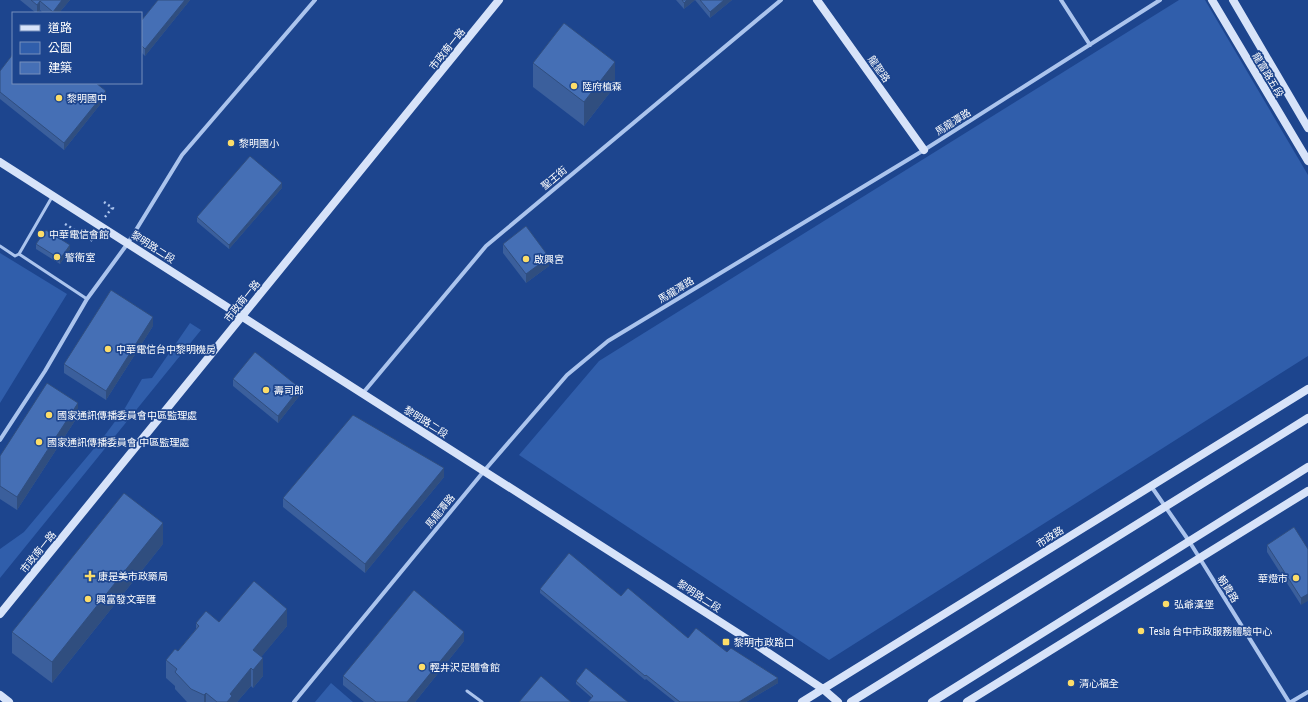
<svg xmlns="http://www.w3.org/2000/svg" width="1308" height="702" font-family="'Roboto Condensed','Noto Sans TC',sans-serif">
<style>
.green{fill:#305eab}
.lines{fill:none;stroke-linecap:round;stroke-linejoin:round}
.path{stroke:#abc4ed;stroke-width:2.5;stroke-dasharray:2 3;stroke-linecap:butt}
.lane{stroke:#abc4ed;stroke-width:3}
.street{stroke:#abc4ed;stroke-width:4}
.secondary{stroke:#d7e3f9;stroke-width:8}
.wall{fill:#3b5f9c}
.shaded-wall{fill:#304e7f}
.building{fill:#456fb5;stroke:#304e7f}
.poi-dot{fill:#fcdd69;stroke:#1d458e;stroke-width:1.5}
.labels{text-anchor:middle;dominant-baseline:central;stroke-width:3.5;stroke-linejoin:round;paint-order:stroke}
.street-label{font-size:10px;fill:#fff;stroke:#1d458e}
.poi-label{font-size:10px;fill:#fff;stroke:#1d458e;text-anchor:start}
</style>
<rect width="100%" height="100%" fill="#1d458e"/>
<!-- green -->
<path class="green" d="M1179,0H1205L1308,175V356L829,660L519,455L599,361Z
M0,253L67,294L0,403Z
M190,323L201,330L0,578V549L24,532L102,439L125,408L142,379L152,378Z
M331,683L353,702H315Z"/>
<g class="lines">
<!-- path -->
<path class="path" d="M104,202L114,209
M105,217L112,208
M65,224L93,241
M90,239L94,233"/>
<!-- lane -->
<path class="lane" d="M0,246L15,256L19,254L52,197
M19,254L87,299
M467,691L482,702"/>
<!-- street -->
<path class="street" d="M1061,0L1090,45
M363,393L486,246L781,0
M0,440L45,371L87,299L128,243L182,155L315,0
M1151,486L1189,541L1289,702
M294,702L484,471L567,375L608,341L924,150L1160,0
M1291,702L1308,692"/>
<!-- secondary -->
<path class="secondary" d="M817,0L924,150
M1212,0L1308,161
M1233,0L1308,128
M0,162L758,646L823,689L838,702
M0,614L499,0
M0,695L9,702
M802,702L1308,389
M851,702L1308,418
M932,702L1308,467
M967,702L1308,491"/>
</g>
<!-- wall -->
<path class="wall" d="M20,0H70L59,13H43L40,10L38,13H36Z
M158,0H190L145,56L141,52V21Z
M676,0H732L710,18L695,0L684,9Z
M533,63L615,86L584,126L533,87Z
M0,71L106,97L64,150L0,99Z
M282,188L229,249L197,222V217Z
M36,244L70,249L60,264L36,249Z
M503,244L549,266L526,283L503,253Z
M153,326L106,400L64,373V364Z
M233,379L300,395L278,423L233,386Z
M78,416L17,510L0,499V456Z
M444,477L365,573L283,507V498Z
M163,544L52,683L12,653V632Z
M1267,545L1308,549L1301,605L1267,552Z
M540,589L621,596L688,638L727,652L778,683L746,702H675L646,679L645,680L540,593Z
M219,622L287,626L261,657L263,676L253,688L251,686L237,702H187L175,689V686L166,678V660L178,651L196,629V623Z
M464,641L415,702H364L343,685V676Z
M576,681L628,702L592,698L576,684Z"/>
<!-- shaded-wall -->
<path class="shaded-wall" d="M62,0H70L59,13H53V12Z
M185,0H190L145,56V49Z
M687,0H695L684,9V3Z
M724,0H732L710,18V12Z
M40,1V10L38,13H37V5Z
M615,62V86L584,126V102Z
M106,91V97L64,150V143Z
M282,183V188L229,249V245Z
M70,245V249L60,264V259Z
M549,257V266L526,283V274Z
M153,317V326L106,400V391Z
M300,388V395L278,423V416Z
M78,403V416L17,510V497Z
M444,468V477L365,573V564Z
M163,523V544L52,683V662Z
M1308,594V601L1301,605V598Z
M287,609V626L253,667V650Z
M464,632V641L415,702H407Z
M263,658V676L253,688V670Z
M251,668V686L237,702H227L230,694Z
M778,678V683L746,702H739Z
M206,693V702H204V695Z"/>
<!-- building -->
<path class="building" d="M31,0H62L53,12L40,1L37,5Z
M158,0H185L145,49L141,45V21Z
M682,0H687L684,3Z
M700,0H724L710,12Z
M564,23L615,62L584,102L533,63Z
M13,54V83H96L106,91L64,143L0,92V71Z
M250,156L282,183L229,245L197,217Z
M526,226L549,257L526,274L503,244Z
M46,230L70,245L60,259L36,244Z
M111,290L153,317L106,391L64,364Z
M255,352L300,388L278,416L233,379Z
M47,383L78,403L17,497L0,486V456Z
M353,415L444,468L365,564L283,498Z
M124,493L163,523L52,662L12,632Z
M1294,527L1308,549V594L1301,598L1267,545Z
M569,553L621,596L628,588L688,638L696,628L727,652L731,648L778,678L739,702H680L646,675L645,676L540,589Z
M254,581L287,609L253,650L263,658L253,670L251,668L230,694L232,696L227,702H217L206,693L204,695L191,689L175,672L177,669L166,660L175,649L178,651L199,626L196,623L206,611L219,622Z
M414,590L464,632L407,702H376L343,676Z
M586,668L628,702H588L593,696L576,681Z
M541,676L571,702H519Z"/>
<!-- markers -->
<g class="poi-dot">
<circle cx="574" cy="86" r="4"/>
<circle cx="59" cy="98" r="4"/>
<circle cx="231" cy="143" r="4"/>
<circle cx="41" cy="234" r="4"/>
<circle cx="57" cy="257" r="4"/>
<circle cx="526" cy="259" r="4"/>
<circle cx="108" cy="349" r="4"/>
<circle cx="266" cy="390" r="4"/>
<circle cx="49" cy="415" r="4"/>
<circle cx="39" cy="442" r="4"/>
<path d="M88 570h4v4h4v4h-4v4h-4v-4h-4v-4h4z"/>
<circle cx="1296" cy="578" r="4"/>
<circle cx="88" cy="599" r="4"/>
<circle cx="1166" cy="604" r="4"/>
<circle cx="1141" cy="631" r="4"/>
<rect x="722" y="638" width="8" height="8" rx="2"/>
<circle cx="422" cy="667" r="4"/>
<circle cx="1071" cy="683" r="4"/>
</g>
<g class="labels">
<!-- street labels -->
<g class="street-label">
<text transform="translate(447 49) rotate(-51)">市政南一路</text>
<text transform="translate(879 69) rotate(55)">龍聖路</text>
<text transform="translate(1268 75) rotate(59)">龍富路五段</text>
<text transform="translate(953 122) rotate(-32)">馬龍潭路</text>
<text transform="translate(554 178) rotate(-40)">聖王街</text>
<text transform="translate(153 247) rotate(33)">黎明路二段</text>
<text transform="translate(676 290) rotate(-31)">馬龍潭路</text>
<text transform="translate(242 301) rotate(-51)">市政南一路</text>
<text transform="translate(426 422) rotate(32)">黎明路二段</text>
<text transform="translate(440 511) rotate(-51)">馬龍潭路</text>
<text transform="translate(1050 537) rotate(-32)">市政路</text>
<text transform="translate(38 552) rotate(-51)">市政南一路</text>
<text transform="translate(1228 589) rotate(58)">朝貴路</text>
<text transform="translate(699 596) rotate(33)">黎明路二段</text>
</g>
<!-- poi labels -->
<g class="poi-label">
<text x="582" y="86">陸府植森</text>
<text x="67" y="98">黎明國中</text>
<text x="239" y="143">黎明國小</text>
<text x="49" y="234">中華電信會館</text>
<text x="65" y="257">警衛室</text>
<text x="534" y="259">啟興宮</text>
<text x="116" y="349">中華電信台中黎明機房</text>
<text x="274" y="390">壽司郎</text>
<text x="57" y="415">國家通訊傳播委員會中區監理處</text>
<text x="47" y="442">國家通訊傳播委員會 中區監理處</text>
<text x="98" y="576">康是美市政藥局</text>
<text x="1288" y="578" text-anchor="end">華燈市</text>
<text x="96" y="599">興富發文華匯</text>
<text x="1174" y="604">弘爺漢堡</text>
<text x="1149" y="631">Tesla 台中市政服務體驗中心</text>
<text x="734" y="642">黎明市政路口</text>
<text x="430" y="667">輕井沢足體會館</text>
<text x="1079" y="683">清心福全</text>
</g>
</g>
<!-- legend -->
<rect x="12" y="12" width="130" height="72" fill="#1d458e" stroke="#778fbb"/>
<rect x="20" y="25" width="20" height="6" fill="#d7e3f9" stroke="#778fbb"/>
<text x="48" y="32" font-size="12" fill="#ffffff">道路</text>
<rect x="20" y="42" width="20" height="12" fill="#305eab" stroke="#778fbb"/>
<text x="48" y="52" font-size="12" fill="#ffffff">公園</text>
<rect x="20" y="62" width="20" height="12" fill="#456fb5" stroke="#778fbb"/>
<text x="48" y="72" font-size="12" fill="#ffffff">建築</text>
</svg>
